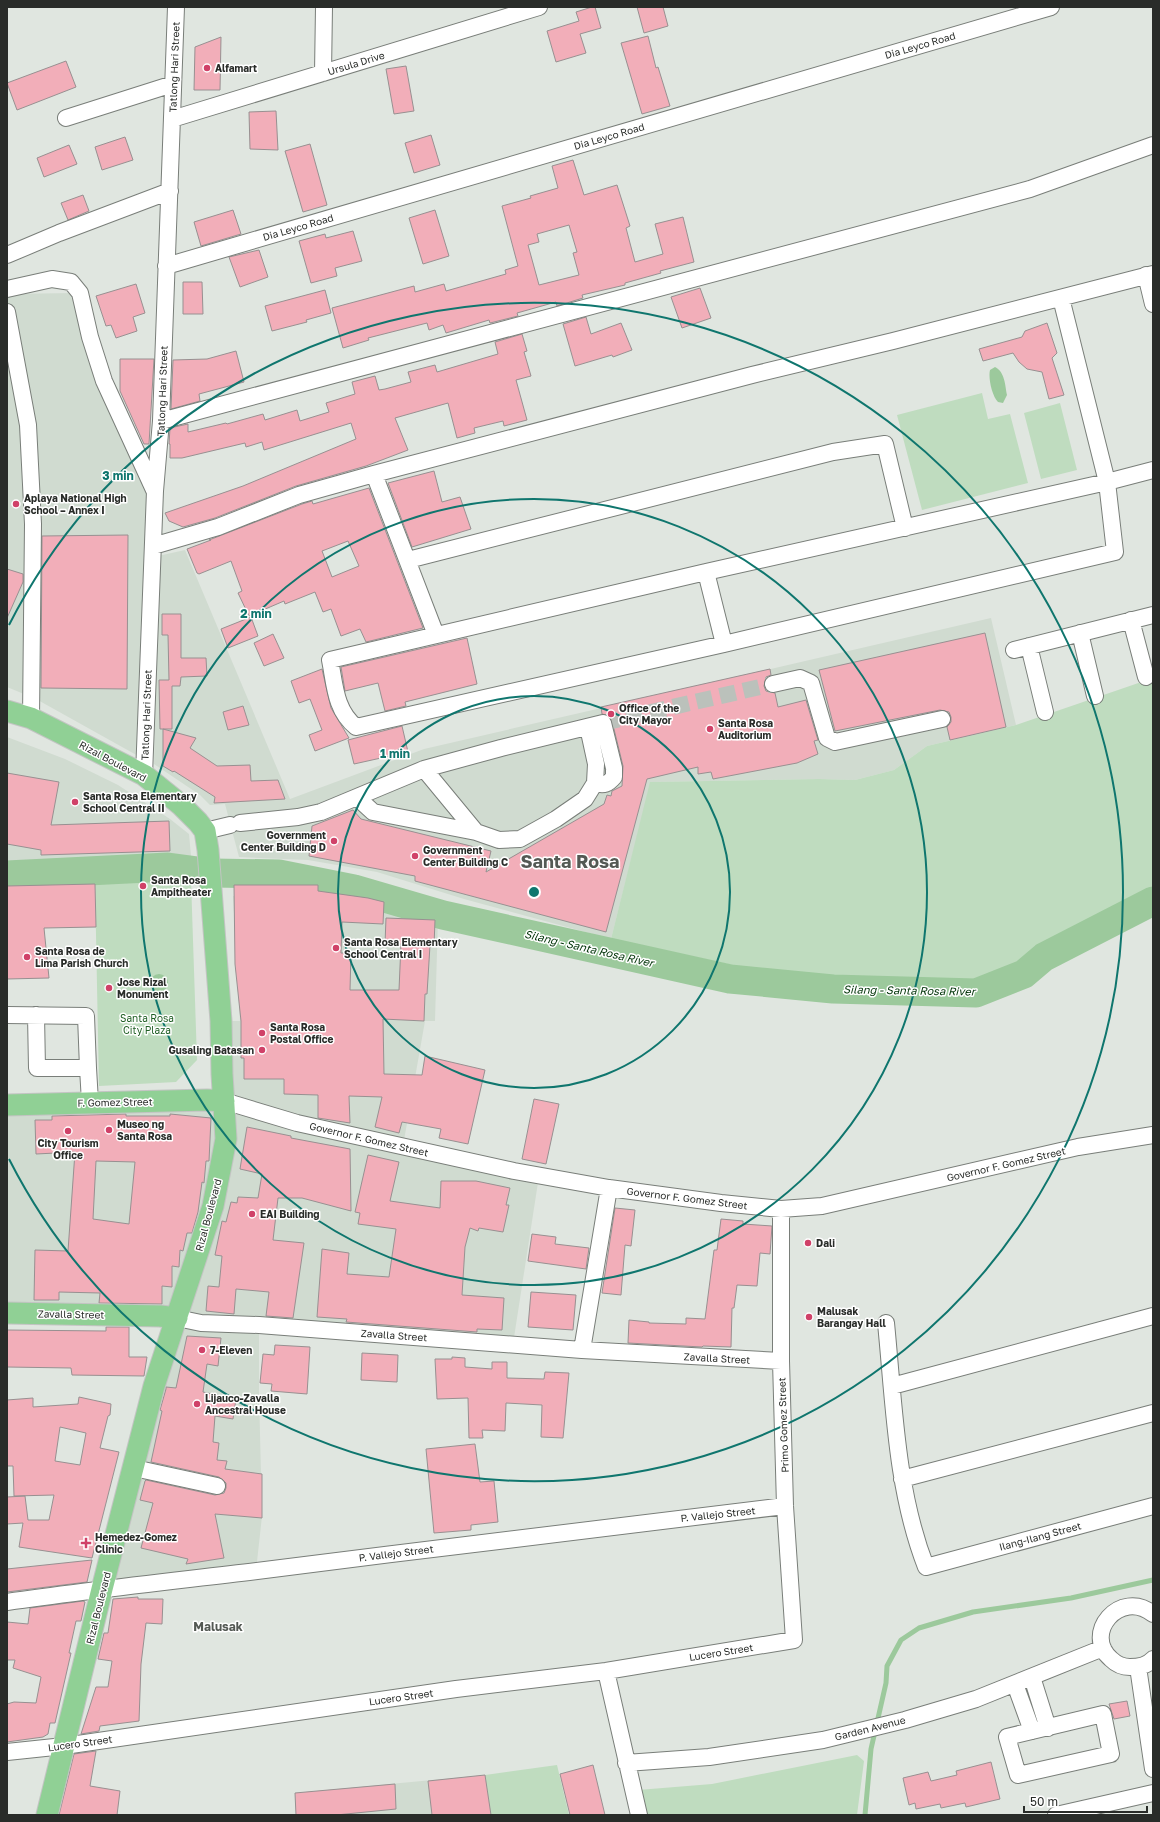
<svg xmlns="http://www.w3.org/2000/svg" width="1160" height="1822" font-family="'Golos Text',sans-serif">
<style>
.built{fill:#d0dbd0}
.green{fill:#bfdcbf}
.water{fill:#9cc99c}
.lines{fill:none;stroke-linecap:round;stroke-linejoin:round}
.stream{stroke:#9cc99c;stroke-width:5}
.river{stroke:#9cc99c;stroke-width:29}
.building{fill:#f2aeb9;stroke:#989091;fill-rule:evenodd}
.minor-tunnel{stroke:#bbc1bb;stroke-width:16;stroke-dasharray:16 8;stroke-linecap:butt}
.minor-casing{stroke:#797e79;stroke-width:18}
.major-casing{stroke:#c3c4c3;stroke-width:23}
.minor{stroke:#fff;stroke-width:16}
.major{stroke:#90d095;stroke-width:21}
.ring{fill:none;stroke:#0f766e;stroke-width:2}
.poi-dot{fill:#d04168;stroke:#fff;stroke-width:1.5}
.labels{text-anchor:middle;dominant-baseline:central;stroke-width:3;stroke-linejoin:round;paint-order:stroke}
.street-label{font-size:10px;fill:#292c29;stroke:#fff}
.poi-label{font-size:10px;font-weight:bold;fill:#292c29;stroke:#fff;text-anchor:start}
.park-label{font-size:10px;fill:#205f25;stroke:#fff}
.water-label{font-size:11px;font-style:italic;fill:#013408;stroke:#fff}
.quarter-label{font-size:12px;font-weight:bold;fill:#545954;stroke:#fff}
.town-label{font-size:18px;font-weight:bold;fill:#545954;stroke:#fff}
.centre{fill:#0f766e;stroke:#fff;stroke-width:2}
.ring-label{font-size:12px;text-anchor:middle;font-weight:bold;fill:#0f766e;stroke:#fff;stroke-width:3;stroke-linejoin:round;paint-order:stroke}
</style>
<rect width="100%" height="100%" fill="#e0e6e0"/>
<!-- built -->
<path class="built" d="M74,293L147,491L140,757L36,699L7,687V294Z
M185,550L290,799L424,749L991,618L1016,725L927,746L894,770L855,780L819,779L651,782L611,939L464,899L377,872L308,860L239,857L225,804L210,805L200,795L154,764L158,556Z
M7,737L65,759L118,785L170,819L189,834L191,856L19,866L7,868Z
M319,891L368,898L438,918L435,1021H425L403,1146L539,1176L513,1344L259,1325V1393L262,1516L256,1571L102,1589L177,1319L7,1314V1105L224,1101L221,1021H240L233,896H319Z
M485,1775L491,1815H296L295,1793Z"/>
<!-- green -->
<path class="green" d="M982,393L988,419L1010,414L1028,483L922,510L897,415Z
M1060,403L1077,470L1041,479L1024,413Z
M1153,678V894L1079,931L1045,943L1015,964L975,983L880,980L812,982L611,939L650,782L819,779L855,780L894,770L927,746L1016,725Z
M191,880L197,1060L176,1082L99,1086L95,884Z
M857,1755L864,1761L857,1815H644L638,1790L712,1784Z
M557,1765L569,1815H491L485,1775Z"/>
<!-- water -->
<path class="water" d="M995,367C1005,372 1005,385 1007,395L1003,403L998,402C992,396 988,378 990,370Z
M150 983a9 9 0 1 1 18 0a9 9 0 1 1-18 0Z"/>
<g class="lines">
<!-- stream -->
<path class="stream" d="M865,1815L871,1749L886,1683L887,1666L901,1640L919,1628L973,1612L1071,1598L1153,1580"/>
<!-- river -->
<path class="river" d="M7,875L168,867L213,873L279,874L354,889L443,915L730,979L833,989L976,993L1024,974L1044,957L1153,901"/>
</g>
<!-- building -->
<path class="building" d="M592,7H595L601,28L580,34L586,53L556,62L547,31L579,21L576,12Z
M637,7H663L668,26L644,33Z
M648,36L656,68L658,67L670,106L642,114L621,43Z
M221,37L220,90H194L195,47Z
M66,61L76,87L17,110L7,83Z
M406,66L414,111L394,114L386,69Z
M276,111L278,150L250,149L249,112Z
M431,135L440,165L414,173L405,143Z
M125,137L133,160L102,170L95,147Z
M310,144L327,205L303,212L285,151Z
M69,145L77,164L44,177L37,158Z
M573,160L584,195L617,185L630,226L626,228L635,262L663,254L655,224L683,217L694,262L660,271L661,273L625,283V285L582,295L583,298L557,306L556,302L517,313L518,316L490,323L489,320L446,333L443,325L429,330L427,323L368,338L369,340L343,348L332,308L414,286L415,292L444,284L446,291L506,274L505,270L518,266L502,206L531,198L530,196L558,188L552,166ZM569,225L577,252L573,253L579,275L539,285L528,245L539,242L537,234Z
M83,195L89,211L68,220L61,203Z
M233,210L241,234L201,246L194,222Z
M435,210L449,256L423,264L409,218Z
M353,231L362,261L335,268L337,276L311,283L299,241L325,234L326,238Z
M259,250L268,277L240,287L229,257Z
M183,282H202L203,314H183Z
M136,284L145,313L133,317L137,331L116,338L111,325L106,326L96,296Z
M700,288L711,318L682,328L671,297Z
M325,290L331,313L306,320L307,322L272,331L265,306Z
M586,317L591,334L621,323L632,350L613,357L612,355L575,366L563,324Z
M1047,323L1057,353L1052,358L1064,395L1049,399L1042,372L1027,369L1019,362L1013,353L983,361L979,349L1022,337L1025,331Z
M522,334L527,351L524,352L531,376L516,380L527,420L504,426L503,421L474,428L475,433L457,438L448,403L395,418L408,450L366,466L296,486L215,518L183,527L169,521L165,513L243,486L356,439L351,423L264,450L262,442L246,447L245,443L182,458H170V444H169L170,428L188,424V432L226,423L227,424L263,414L265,420L297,410L300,421L329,412L326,403L355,394L352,382L375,376L379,390L385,389L411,382L408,372L435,365L437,372L498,354L495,342Z
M236,351L244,382L199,394L200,401L171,409L173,360L207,359Z
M120,359H154L149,444H144L120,391Z
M434,471L442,502L460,497L471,529L412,547L388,483Z
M369,488L423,628L366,642L360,629L341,636L331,609L323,612L315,592L285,604L284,601L249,616L238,593L242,591L231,561L199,574L197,573L187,549L211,540H209L302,504L312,501L313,504ZM348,541L359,566L332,577L322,551Z
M128,535L127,689L41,688L42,536Z
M7,569L23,574V582L7,618Z
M162,614H181V658H206L207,676L181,677L180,686H172V729H163L196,738L190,748L217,766L250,765L251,781L278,780L285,799L214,803L215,797L174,771L173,772L163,766V729H160L159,680H169L168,635H162Z
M251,617L258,636L228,648L221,629Z
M985,633L1006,727L950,740L947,727L951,722V717L949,712L940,710L835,731L819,670Z
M273,634L284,658L264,666L254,643Z
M467,638L477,684L405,702L406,706L385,711L378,683L345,691L341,667Z
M322,669L331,708L349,738L315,751L309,735L322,730L310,699L299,703L291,681Z
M770,669L771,675L766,677L764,686L766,691L775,693L778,707L806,700L818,740L814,741L818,754L797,763L713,779L711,772L698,774V767L647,779L606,932L415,881V876L309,856L312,826L353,810L361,819L491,851L486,872L604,804L607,795L611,796L612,791L622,786L623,766L612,721L610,716L602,714L601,707Z
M243,706L249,725L228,730L223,712Z
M402,726L408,752L354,764L348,740Z
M7,773L59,782L51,825L169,821L170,851L41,855V850L7,844Z
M95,884L96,927L44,928L49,978L7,979V886Z
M234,885H318V891L368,898L384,902L383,924L342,922L341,953H351L350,990H399L401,944H385L386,918L435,920L434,946L430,945L427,994H425L424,1021L383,1019L384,1074L422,1075L425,1056L485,1070L468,1144L439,1138L441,1129L402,1122L399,1133L375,1127L382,1097L349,1096L350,1123L318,1118V1095L284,1094V1079H244V1058H241V1021L235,964Z
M534,1099L559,1104L546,1164L522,1159Z
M126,1114V1116H170V1114L211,1118L209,1161H206L204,1183L202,1182L198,1212L192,1233H187L183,1251L180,1250L179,1267L172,1266V1287L162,1286V1304L99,1303L100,1293L59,1292V1300H34L35,1250L68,1251L75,1152L36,1154L35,1120H52V1116ZM96,1161L135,1162L129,1224L93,1219Z
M247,1127L291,1136V1138L350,1149L351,1211L302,1198H278L273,1240L304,1243L293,1318L266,1316L269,1292L236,1289L234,1314L206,1311L208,1286L219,1287L222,1256L215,1255L222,1221L226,1222L231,1202L237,1203L238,1197L258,1198L262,1174L240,1169Z
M368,1155L399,1162L390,1201L440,1208L441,1181H476L510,1188L506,1205H509L503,1232L479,1228L478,1231L470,1228L465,1247L462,1295L504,1298L502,1330L477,1329V1332L346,1322L347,1319L317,1317L322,1249L349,1253L347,1274L389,1277L396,1229L358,1224L360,1213L355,1212Z
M615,1208L635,1210L631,1246L625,1245L621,1295L602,1293Z
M721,1219L743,1221V1224L772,1226L770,1254L760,1253L757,1286L737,1285L734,1308H732L731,1347L703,1346L702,1347L628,1343L629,1320L649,1322V1323L686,1324V1318L705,1319L714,1250H717Z
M532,1234L556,1237L555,1244L589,1248L586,1269L528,1261Z
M531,1292L576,1295L573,1330L528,1327Z
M106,1327H129V1357H147L144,1376L72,1375L71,1368L7,1367V1330L106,1331Z
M187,1336L221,1338L218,1366L207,1364L203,1392L236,1399L233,1419L215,1416L213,1442L219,1443L217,1460L227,1461L225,1469L262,1474V1518L215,1514L224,1558L186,1564L188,1559L141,1548L153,1503L140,1500L145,1481L146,1480L215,1495L224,1493L226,1488V1483L219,1477L151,1462L162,1411L160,1410L166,1389V1387L176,1388Z
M275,1345L310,1347L307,1394L271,1391L272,1384L260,1383L263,1354L274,1355Z
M362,1353L398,1355L397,1382L361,1380Z
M452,1357L465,1358V1367L492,1369V1362H507V1378L544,1379L545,1372L569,1373L563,1438L541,1437L542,1405L506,1403L505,1431L482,1430L483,1438H469L468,1398L437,1399L435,1359H452Z
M79,1397L111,1404L110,1415L108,1416L100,1448L119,1452L92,1558L19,1547L23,1523L7,1524V1497L25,1496L28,1520H49L54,1495L14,1496L13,1466H7V1400L33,1398V1407L78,1404ZM60,1427L86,1433L80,1465L55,1461Z
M475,1444L480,1482L494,1481L498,1522L471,1525V1530L434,1533L426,1449Z
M92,1560L87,1582L7,1592V1569Z
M138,1597V1599H163L162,1624L146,1623L141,1664L139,1721L100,1726L99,1731L81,1734L96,1687H108L112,1661L98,1659L104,1633H108L113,1599Z
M83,1601L85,1602L81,1621H76L69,1653H71L55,1723H50L48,1734L43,1737L7,1742V1704L14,1702L36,1703L41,1677L13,1668L15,1660H7V1622L28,1624L30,1608Z
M1127,1701L1130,1716L1114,1719L1109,1704Z
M96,1751L90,1786L120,1791L117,1815H59L74,1754Z
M991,1762L1000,1799L966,1807L965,1803L941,1808L940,1804L916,1809L915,1803L909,1805L903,1778L928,1772L931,1781L957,1775L956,1771Z
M593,1765L605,1815H570L560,1774Z
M485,1775L491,1815H432L428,1781Z
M395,1784L396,1809L336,1815H296L295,1793Z"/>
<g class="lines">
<!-- minor-tunnel -->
<path class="minor-tunnel" d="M603,723L773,684"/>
<defs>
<path id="minor" d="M323,73L324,7
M66,118L173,84
M172,119L539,7
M7,255L59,233L170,191
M166,266L1051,7
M1146,275L1153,304
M7,289L52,279L71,282L80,293L90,337L104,381L154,490
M1061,298L1107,482L1115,552L724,644L356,727C335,710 335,685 330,660L706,572L1107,482L1153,470
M7,312L28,425L33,524L31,718
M161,421L1030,189L1153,145
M374,474L436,635
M153,546L218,527L299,495L374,474L752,375L893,341L1153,274
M408,560L833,452L885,444L905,528
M706,572L724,644
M1131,620L1146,677
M1080,633L1095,696
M1029,646L1045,712
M1014,650L1153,615
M773,684L800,678L811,683L827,738L835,742L942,719
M424,769L476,832L499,840L520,839L556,819L585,799L595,783L596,764L588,727
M144,775L155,491L161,421L176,7
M359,796L361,801L373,812L476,832
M240,823L298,817L321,812L424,769L501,748L603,723L614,768V777C608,784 604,786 595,783
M205,831L230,825
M7,1015L86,1016L88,1068H37L36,1015
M88,1068L90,1102
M224,1101L297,1123L514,1171L609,1188L721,1203L781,1209L822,1206L1078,1147L1153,1135
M177,1318L201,1323L259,1325L582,1350L781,1361
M886,1323C894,1404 896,1490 926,1567L1153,1506
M582,1350L609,1188
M892,1386L1153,1316
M134,1468L217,1486
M902,1479L1153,1413
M7,1602C90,1590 174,1581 257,1571C433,1549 609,1526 785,1506
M1153,1614C1120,1588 1082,1634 1111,1659C1116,1664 1122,1667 1130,1667C1139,1667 1147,1666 1153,1659
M1138,1667L1153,1769
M606,1671L639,1815
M1032,1677L1048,1728
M1015,1684L1032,1731
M1103,1714L1111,1754L1018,1775L1007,1737Z
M7,1752L64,1746L456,1689L606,1671L794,1640L785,1506L781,1361V1209
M626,1763L709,1757L823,1740L905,1720L976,1699L1103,1648
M1056,1815L1153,1793"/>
<path id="major" d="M7,711L31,718L144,775L181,805L198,822L205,831L208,850L221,1021L222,1074L226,1139L213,1206L154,1386L102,1589L47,1815
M7,1105L207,1100L224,1101
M7,1313L160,1316L177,1318"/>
</defs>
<!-- minor casing -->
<use href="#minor" class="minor-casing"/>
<!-- major casing -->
<use href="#major" class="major-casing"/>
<!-- minor -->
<use href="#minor" class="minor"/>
<!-- major -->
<use href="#major" class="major"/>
</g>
<!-- distance rings -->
<g class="ring">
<circle cx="534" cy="892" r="196"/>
<circle cx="534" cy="892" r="393"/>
<path d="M9 625A589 589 0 1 1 9 1159"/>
</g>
<!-- markers -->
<g class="poi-dot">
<circle cx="207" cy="68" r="4"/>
<circle cx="16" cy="504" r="4"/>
<circle cx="611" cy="714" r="4"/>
<circle cx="710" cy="729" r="4"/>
<circle cx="75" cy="802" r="4"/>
<circle cx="334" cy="841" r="4"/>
<circle cx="415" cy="856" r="4"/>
<circle cx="143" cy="886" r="4"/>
<circle cx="336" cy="948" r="4"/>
<circle cx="27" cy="957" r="4"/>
<circle cx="109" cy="988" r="4"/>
<circle cx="262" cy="1033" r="4"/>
<circle cx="262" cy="1050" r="4"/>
<circle cx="109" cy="1130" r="4"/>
<circle cx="68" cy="1131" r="4"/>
<circle cx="252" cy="1214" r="4"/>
<circle cx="808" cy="1243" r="4"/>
<circle cx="809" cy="1317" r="4"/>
<circle cx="202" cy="1350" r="4"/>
<circle cx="197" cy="1404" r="4"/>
<path d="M84 1537h4v4h4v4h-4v4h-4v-4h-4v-4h4z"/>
</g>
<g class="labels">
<!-- street labels -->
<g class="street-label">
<text transform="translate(920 45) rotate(-16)">Dia Leyco Road</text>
<text transform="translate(356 63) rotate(-17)">Ursula Drive</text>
<text transform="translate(174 67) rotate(-88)">Tatlong Hari Street</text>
<text transform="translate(609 136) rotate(-16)">Dia Leyco Road</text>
<text transform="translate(298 227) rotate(-16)">Dia Leyco Road</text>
<text transform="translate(162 391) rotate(-88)">Tatlong Hari Street</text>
<text transform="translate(146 715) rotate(-88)">Tatlong Hari Street</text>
<text transform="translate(113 761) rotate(28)">Rizal Boulevard</text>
<text transform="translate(115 1102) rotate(-1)">F. Gomez Street</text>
<text transform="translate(369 1139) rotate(13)">Governor F. Gomez Street</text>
<text transform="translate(1006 1164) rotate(-13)">Governor F. Gomez Street</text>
<text transform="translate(687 1198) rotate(7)">Governor F. Gomez Street</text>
<text transform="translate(208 1215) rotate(-75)">Rizal Boulevard</text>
<text transform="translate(71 1314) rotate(1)">Zavalla Street</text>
<text transform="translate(394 1335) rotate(4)">Zavalla Street</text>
<text transform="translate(717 1358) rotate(3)">Zavalla Street</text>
<text transform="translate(783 1425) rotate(-92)">Primo Gomez Street</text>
<text transform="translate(718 1514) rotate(-6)">P. Vallejo Street</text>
<text transform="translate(1040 1536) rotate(-15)">Ilang-Ilang Street</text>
<text transform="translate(396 1553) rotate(-7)">P. Vallejo Street</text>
<text transform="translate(98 1608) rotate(-76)">Rizal Boulevard</text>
<text transform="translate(721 1652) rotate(-9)">Lucero Street</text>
<text transform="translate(401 1697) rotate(-8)">Lucero Street</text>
<text transform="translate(870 1728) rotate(-14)">Garden Avenue</text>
<text transform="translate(80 1743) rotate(-8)">Lucero Street</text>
</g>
<!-- poi labels -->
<g class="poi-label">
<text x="215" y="68">Alfamart</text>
<text x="24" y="498">Aplaya National High<tspan x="24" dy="12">School – Annex I</tspan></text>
<text x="619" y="708">Office of the<tspan x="619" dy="12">City Mayor</tspan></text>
<text x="718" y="723">Santa Rosa<tspan x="718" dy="12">Auditorium</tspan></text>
<text x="83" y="796">Santa Rosa Elementary<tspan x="83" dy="12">School Central II</tspan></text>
<text x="326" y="835" text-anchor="end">Government<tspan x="326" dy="12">Center Building D</tspan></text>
<text x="423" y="850">Government<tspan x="423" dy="12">Center Building C</tspan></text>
<text x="151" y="880">Santa Rosa<tspan x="151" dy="12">Ampitheater</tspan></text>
<text x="344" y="942">Santa Rosa Elementary<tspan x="344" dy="12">School Central I</tspan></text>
<text x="35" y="951">Santa Rosa de<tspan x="35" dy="12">Lima Parish Church</tspan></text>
<text x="117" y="982">Jose Rizal<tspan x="117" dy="12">Monument</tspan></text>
<text x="270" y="1027">Santa Rosa<tspan x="270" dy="12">Postal Office</tspan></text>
<text x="254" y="1050" text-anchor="end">Gusaling Batasan</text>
<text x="117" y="1124">Museo ng<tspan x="117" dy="12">Santa Rosa</tspan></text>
<text x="68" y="1143" text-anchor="middle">City Tourism<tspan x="68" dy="12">Office</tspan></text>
<text x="260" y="1214">EAI Building</text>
<text x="816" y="1243">Dali</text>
<text x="817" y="1311">Malusak<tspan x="817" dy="12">Barangay Hall</tspan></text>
<text x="210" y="1350">7-Eleven</text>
<text x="205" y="1398">Lijauco-Zavalla<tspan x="205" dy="12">Ancestral House</tspan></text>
<text x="95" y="1537">Hemedez-Gomez<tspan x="95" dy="12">Clinic</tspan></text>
</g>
<!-- park labels -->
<g class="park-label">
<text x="147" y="1018">Santa Rosa<tspan x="147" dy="12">City Plaza</tspan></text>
</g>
<!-- water labels -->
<g class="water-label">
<text transform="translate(589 948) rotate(13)">Silang - Santa Rosa River</text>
<text transform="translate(909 990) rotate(1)">Silang - Santa Rosa River</text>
</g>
<!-- quarter labels -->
<g class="quarter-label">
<text x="218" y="1626">Malusak</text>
</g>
<!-- town labels -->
<g class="town-label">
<text x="570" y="861">Santa Rosa</text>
</g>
</g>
<circle cx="534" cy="892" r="6" class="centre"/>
<g class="ring-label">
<text x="118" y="480">3 min</text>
<text x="256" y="618">2 min</text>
<text x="395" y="758">1 min</text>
</g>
<!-- border -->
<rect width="1160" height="1822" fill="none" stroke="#292c29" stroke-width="16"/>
<!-- scale -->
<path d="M1024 1806v6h123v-6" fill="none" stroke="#292c29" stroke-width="2"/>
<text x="1030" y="1806" font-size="12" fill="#292c29" stroke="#ffffff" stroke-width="3" paint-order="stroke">50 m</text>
</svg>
